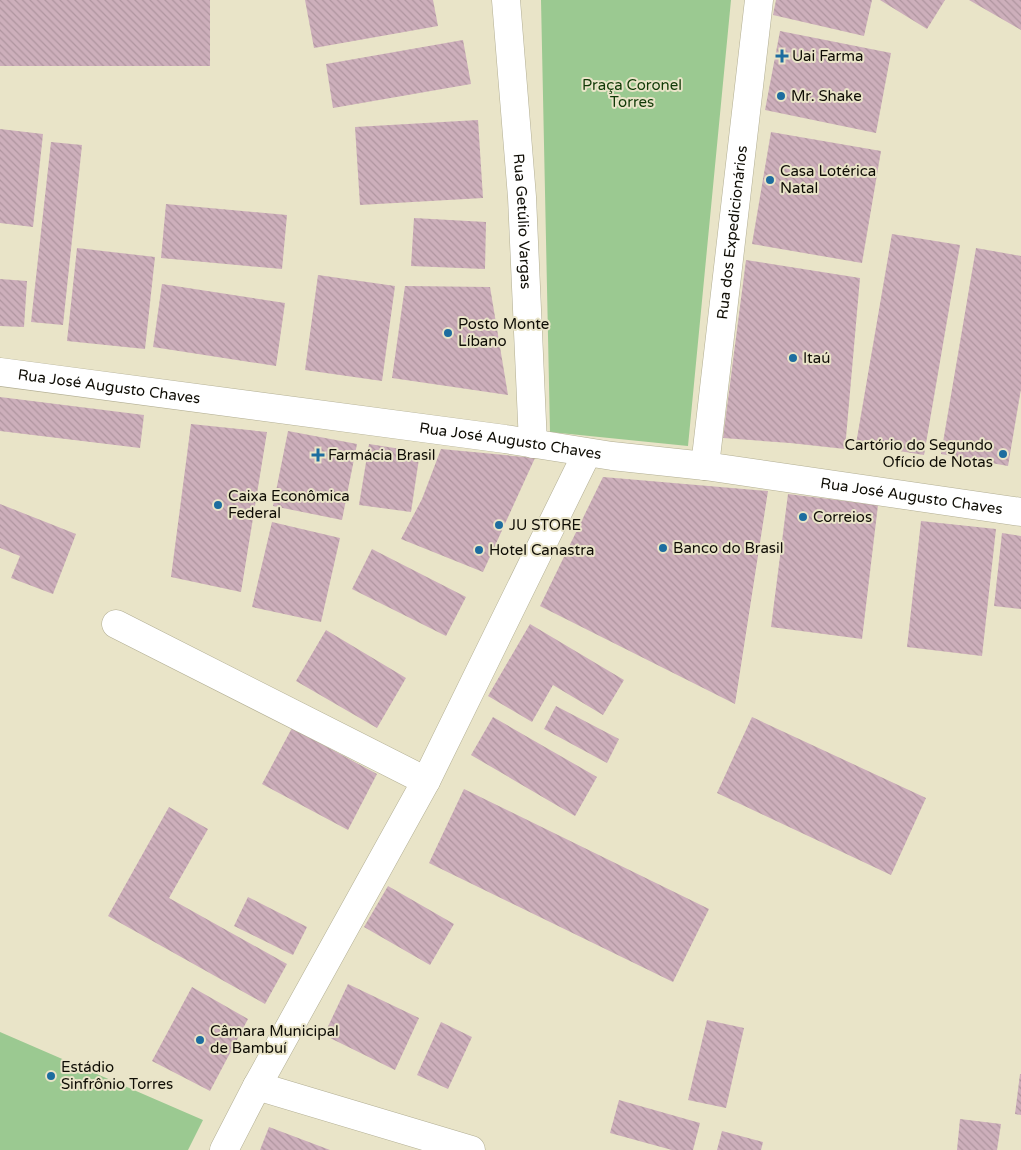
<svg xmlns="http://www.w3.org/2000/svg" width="1021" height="1150" font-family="'Varela Round',sans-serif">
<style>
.park{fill:#9bc991}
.building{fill:url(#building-back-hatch)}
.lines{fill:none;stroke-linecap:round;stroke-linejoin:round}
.minor-casing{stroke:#b2ae93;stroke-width:29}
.minor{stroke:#fff;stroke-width:28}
.poi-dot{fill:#1d6d9f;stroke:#e9e4c8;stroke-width:2}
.labels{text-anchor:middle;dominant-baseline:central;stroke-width:4;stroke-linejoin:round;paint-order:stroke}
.poi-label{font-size:15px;fill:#0f0d05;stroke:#e9e4c8;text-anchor:start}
.park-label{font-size:15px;fill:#113a07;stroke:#e9e4c8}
.street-label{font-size:15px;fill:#0f0d05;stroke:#e9e4c8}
</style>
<defs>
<pattern id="building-back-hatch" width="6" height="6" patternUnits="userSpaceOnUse" patternTransform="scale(1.25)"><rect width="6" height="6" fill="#cdafbb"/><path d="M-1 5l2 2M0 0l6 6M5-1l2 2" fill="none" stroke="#af959f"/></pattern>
</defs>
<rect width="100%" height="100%" fill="#e9e4c8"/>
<!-- park -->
<path class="park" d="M541,0H731L688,446L550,432Z
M0,1032L203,1120L188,1150H0Z"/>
<!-- building -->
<path class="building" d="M0,0H210V66H0Z
M305,0H433L438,26L314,48Z
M776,0H872L864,36L773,15Z
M880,0H945L927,29Z
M969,0H1021V30Z
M780,31L891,53L876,133L765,110Z
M463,40L471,84L333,108L326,64Z
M478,120L483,198L360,205L355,127Z
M0,129L43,134L33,227L0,223Z
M771,132L881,151L862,263L752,244Z
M51,142L82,145L63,325L31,322Z
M166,204L287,215L282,269L161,258Z
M414,218L486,222L485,269L411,266Z
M892,234L960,245L924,455L856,444Z
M77,248L155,257L145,349L67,341Z
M976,248L1021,256V389L1008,466L941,454Z
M746,260L860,278L845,449L790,443L723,438Z
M318,275L395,286L382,381L305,370Z
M0,279L27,281L24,327L0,326Z
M162,284L285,303L276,366L153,347Z
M405,286L490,287L508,395L392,378Z
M0,397L144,415L140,448L0,431Z
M191,424L267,432L241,592L171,577Z
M288,431L357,444L342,520L273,506Z
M369,444L420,452L411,512L359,505Z
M441,449L535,458L483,572L401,539L422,499Z
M603,477L768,491L735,704L540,606Z
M788,494L878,505L862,639L771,627Z
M0,504L76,534L53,594L11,578L20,556L0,548Z
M921,521L996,529L982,656L907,647Z
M272,522L340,538L321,622L252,607Z
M1002,533L1021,536V609L994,606Z
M372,549L466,597L446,636L352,589Z
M530,624L624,680L603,715L553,685L532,722L488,696Z
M326,630L406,678L377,728L296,681Z
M556,706L619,739L607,763L544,729Z
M493,717L597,777L575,816L471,755Z
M752,717L926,798L891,875L717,793Z
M292,728L377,774L348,830L262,784Z
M464,789L709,909L673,982L429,863Z
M169,807L208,829L169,898L287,964L265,1004L108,916Z
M388,886L454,924L430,965L364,927Z
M248,897L307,927L293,955L234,926Z
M348,984L419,1018L395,1070L324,1035Z
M192,987L248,1019L210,1091L152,1061Z
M707,1020L744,1028L726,1108L688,1100Z
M441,1022L472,1037L448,1089L417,1075Z
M1020,1074H1021V1115L1015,1114Z
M619,1100L700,1123L693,1150H672L610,1133Z
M960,1119L1001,1124L997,1150H957Z
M269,1127L330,1150H260Z
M722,1131L763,1142L761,1150H717Z"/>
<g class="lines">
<defs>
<g id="minor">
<path id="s1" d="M506,0L522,197L533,444"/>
<path id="s2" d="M0,372L505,439L612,456L705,466L1021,512"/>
<path id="s3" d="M705,466L759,0"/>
<path d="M116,624L426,781"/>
<path d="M257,1086L471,1150"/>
<path d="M224,1150L257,1086L426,781L587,453"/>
</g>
</defs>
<!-- minor casing -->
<use href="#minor" class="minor-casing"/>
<!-- minor -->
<use href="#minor" class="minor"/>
</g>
<!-- markers -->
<g class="poi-dot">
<path d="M779.5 48.5h5v5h5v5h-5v5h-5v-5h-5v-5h5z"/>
<circle cx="781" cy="96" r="5"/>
<circle cx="770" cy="180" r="5"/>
<circle cx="448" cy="333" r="5"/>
<circle cx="793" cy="358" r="5"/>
<circle cx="1003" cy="454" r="5"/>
<path d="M315.5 447.5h5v5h5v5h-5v5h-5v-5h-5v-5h5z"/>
<circle cx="218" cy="505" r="5"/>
<circle cx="803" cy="517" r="5"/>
<circle cx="499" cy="525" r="5"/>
<circle cx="663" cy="548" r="5"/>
<circle cx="479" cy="550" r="5"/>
<circle cx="200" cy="1040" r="5"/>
<circle cx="51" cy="1076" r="5"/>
</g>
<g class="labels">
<!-- poi labels -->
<g class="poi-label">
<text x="792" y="56">Uai Farma</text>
<text x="791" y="96">Mr. Shake</text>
<text x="780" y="171">Casa Lotérica<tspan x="780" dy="17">Natal</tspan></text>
<text x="458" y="324">Posto Monte<tspan x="458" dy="17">Líbano</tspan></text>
<text x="803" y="358">Itaú</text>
<text x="993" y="445" text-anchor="end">Cartório do Segundo<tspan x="993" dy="17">Ofício de Notas</tspan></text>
<text x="328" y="455">Farmácia Brasil</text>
<text x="228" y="496">Caixa Econômica<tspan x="228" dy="17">Federal</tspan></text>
<text x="813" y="517">Correios</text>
<text x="509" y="525">JU STORE</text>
<text x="673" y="548">Banco do Brasil</text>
<text x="489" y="550">Hotel Canastra</text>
<text x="210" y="1031">Câmara Municipal<tspan x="210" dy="17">de Bambuí</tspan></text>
<text x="61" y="1067">Estádio<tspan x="61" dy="17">Sinfrônio Torres</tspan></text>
</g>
<!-- park labels -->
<g class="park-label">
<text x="632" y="85">Praça Coronel<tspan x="632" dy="17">Torres</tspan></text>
</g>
<!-- street labels -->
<g class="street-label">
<text stroke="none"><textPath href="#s1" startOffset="222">Rua Getúlio Vargas</textPath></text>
<text stroke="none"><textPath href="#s3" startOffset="235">Rua dos Expedicionários</textPath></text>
<text stroke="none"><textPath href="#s2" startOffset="110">Rua José Augusto Chaves</textPath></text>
<text stroke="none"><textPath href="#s2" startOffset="515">Rua José Augusto Chaves</textPath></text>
<text stroke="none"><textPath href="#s2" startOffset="920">Rua José Augusto Chaves</textPath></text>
</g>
</g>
</svg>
